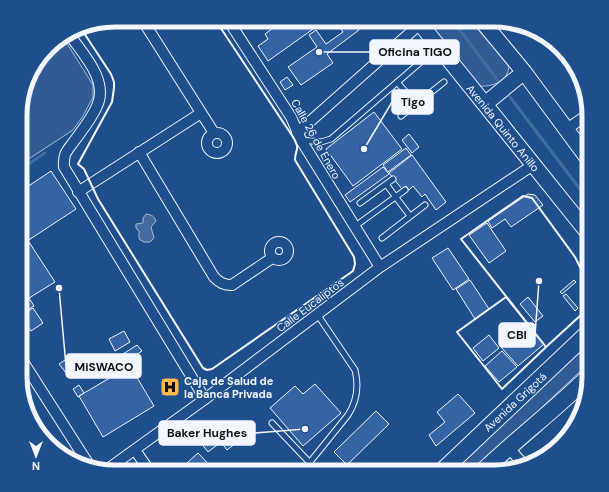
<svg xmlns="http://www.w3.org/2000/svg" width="609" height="492" font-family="'DM Sans',sans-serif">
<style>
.green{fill:#305b95;stroke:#a8bbd7}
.water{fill:#446ba0;stroke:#a8bbd7}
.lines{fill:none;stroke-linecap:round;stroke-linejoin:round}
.stream{stroke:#446ba0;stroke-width:3}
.building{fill:#3563a3;stroke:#f2f6ff}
.service-casing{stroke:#f2f6ff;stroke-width:7}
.minor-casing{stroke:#f2f6ff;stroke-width:12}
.primary-casing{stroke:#f2f6ff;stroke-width:17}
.trunk-casing{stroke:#f2f6ff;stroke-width:18}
.service{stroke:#1f4e8c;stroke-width:5}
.minor{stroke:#1f4e8c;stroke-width:10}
.primary{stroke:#1f4e8c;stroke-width:15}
.trunk{stroke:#1f4e8c;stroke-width:16}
.wall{stroke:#f2f6ff;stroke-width:2}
.labels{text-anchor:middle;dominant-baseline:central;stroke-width:3;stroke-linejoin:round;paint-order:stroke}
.street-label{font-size:11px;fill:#f2f6ff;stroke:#1f4e8c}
.poi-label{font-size:11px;font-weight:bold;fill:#f2f6ff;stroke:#1f4e8c;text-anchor:start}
.rim{fill:none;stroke:#f2f6ff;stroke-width:5}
.leader{fill:none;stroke:#f2f6ff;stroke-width:1.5}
.callout-dot{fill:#f2f6ff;stroke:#1f4e8c;stroke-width:1.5}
.callout{fill:#f2f6ff;stroke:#f2f6ff;stroke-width:1.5}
.callout-label{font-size:12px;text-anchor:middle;font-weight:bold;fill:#111}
</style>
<rect width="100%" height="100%" fill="#1f4e8c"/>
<!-- green -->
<path class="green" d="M476,20L509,64C509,82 493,87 477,86L428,21Z
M63,37L93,85V97L83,116L73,130L21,164V102L33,68L52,43Z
M589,343V363L473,472H451Z"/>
<!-- water -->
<path class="water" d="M146,214C152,215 154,216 156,221L151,227L154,238L150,242H144L139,239V231L136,228V224L143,223V218Z"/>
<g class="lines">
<!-- stream -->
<path class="stream" d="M453,21L499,82
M510,97L589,201
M21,169L45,153"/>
</g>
<!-- building -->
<path class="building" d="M323,22L268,61L258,46L268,39L265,34L280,23Z
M336,22H353L359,30L327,54L333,63L301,85L288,67L317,47L309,35L316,30L326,44L343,32Z
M287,77L293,85L285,90L280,82Z
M374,112L402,149L353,186L326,149Z
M409,134L419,147L412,153L402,140Z
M406,148L411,155L388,172L383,165Z
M412,155L446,202L436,210L425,194L422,197L413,186L409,190L406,186L402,189L389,173Z
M383,167L389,174L350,202L345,195Z
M51,171L76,209L21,245V191Z
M528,194L535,195L543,205L511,227L505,219L492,228L488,221Z
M487,223L506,251L489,263L469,235Z
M29,242L55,282L29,298L34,306L20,314L21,247Z
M448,248L469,279L453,290L432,258Z
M470,280L489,309L475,319L456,289Z
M574,280L576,282L562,294L560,292Z
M566,294L578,308L575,311L563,296Z
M528,297L543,316L535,322L520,304Z
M33,308L43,323L31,331L21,316Z
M526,324L544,344L518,366L500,346Z
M124,331L130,342L115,351L109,339Z
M489,335L499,348L483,361L473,348Z
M137,345L142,351L114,369L109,363Z
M502,351L517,367L499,382L485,366Z
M74,354L81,364L67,374L59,364Z
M130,366L154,406L103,437L79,396Z
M315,384L341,413L303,446L270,408L295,386L303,394Z
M79,385L84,393L78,397L73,389Z
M458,394L475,413L436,446L429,435L445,422L437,412Z
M376,411L389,424L347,465L334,452Z
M224,427L236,443L227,450L221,442L208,452L201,443Z
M198,453L216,472H177Z
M158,463L165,472H151L149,469Z"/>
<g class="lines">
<defs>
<path id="service" d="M397,82L416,104
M401,116L444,82
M302,140L321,142L331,139L437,48
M386,184L410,216
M360,203L393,179
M354,227L405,190
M382,238L425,205
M272,423L310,463
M302,472L348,415C357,401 359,386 355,370L317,314"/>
<path id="minor" d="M230,23L291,117L301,140L380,267
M145,24L214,133
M69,34C82,53 109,80 97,106C92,118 83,129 75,140C67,151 63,153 64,167L205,399
M565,130L589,114
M297,133L420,24
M207 143a10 10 0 1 1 20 0a10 10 0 1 1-20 0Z
M139,152L214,277C220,283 224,285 232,285L272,258
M78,192L201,113
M270 251a9 9 0 1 1 18 0a9 9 0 1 1-18 0Z
M20,357L91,468
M508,447L525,466
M135,450L150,472
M105,471L205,399L380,267L533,165"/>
<path id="primary" d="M481,20L524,72L589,160
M418,21L589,234
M485,104L524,72"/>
<path id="trunk" d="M441,472L589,332
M482,472C516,439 555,410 589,376"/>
</defs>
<!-- service casing -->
<use href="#service" class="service-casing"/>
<!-- minor casing -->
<use href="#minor" class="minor-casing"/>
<!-- primary casing -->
<use href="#primary" class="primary-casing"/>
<!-- trunk casing -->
<use href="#trunk" class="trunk-casing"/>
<!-- service -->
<use href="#service" class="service"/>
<!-- minor -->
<use href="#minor" class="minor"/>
<!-- primary -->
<use href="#primary" class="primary"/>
<!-- trunk -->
<use href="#trunk" class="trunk"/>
<!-- wall -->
<path class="wall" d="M80,27L111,74L114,82V88L112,102L78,164L84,169L98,199L203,368L207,370L212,369L353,271L355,264L354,257L295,160C295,148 301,151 293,137L218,24
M523,196L532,198L575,257L582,271L584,292L582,314L546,347L461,239Z
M506,297L546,347L502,389L457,332Z"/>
</g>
<!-- icons -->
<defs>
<symbol id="hospital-square" viewBox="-11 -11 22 22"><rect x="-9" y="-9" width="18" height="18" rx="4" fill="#ffb74d" stroke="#1f4e8c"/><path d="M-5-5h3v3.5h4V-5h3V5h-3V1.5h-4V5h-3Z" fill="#111"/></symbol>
</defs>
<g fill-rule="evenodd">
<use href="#hospital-square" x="159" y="376" width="22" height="22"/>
</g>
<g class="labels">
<!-- street labels -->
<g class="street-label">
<text transform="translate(503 128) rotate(51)">Avenida Quinto Anillo</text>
<text transform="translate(316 139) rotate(61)">Calle 26 de Enero</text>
<text transform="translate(310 305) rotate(-37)">Calle Eucaliptos</text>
<text transform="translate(515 402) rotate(-43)">Avenida Grigotá</text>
</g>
<!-- poi labels -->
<g class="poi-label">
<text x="184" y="381">Caja de Salud de<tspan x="184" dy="13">la Banca Privada</tspan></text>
</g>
</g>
<!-- crop -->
<path d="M0 0H609V492H0ZM115 27H494A88 88 0 0 1 582 115V377A88 88 0 0 1 494 465H115A88 88 0 0 1 27 377V115A88 88 0 0 1 115 27Z" fill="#1f4e8c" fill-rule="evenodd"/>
<path class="rim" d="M115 27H494A88 88 0 0 1 582 115V377A88 88 0 0 1 494 465H115A88 88 0 0 1 27 377V115A88 88 0 0 1 115 27Z"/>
<!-- callouts -->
<path class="leader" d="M319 52L370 52M364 149L392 102M539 281L535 335M59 288L66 366M305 429L255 433"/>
<g class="callout-dot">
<circle cx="319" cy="52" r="4"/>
<circle cx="364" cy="149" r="4"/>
<circle cx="539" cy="281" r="4"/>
<circle cx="59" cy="288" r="4"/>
<circle cx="305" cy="429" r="4"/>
</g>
<g class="callout">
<rect x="370" y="40" width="89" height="24" rx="4"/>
<rect x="392" y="90" width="41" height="24" rx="4"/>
<rect x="499" y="323" width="36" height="24" rx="4"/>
<rect x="66" y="354" width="75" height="24" rx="4"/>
<rect x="159" y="421" width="96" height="24" rx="4"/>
</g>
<g class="callout-label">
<text x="415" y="56">Oficina TIGO</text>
<text x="413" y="106">Tigo</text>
<text x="517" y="339">CBI</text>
<text x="104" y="371">MiSWACO</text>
<text x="207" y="437">Baker Hughes</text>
</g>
<!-- north arrow -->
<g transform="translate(36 456) rotate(180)" stroke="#1f4e8c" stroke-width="3" paint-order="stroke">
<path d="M0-3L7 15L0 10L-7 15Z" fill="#f2f6ff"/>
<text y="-6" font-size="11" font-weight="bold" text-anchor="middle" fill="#f2f6ff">N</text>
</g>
</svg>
